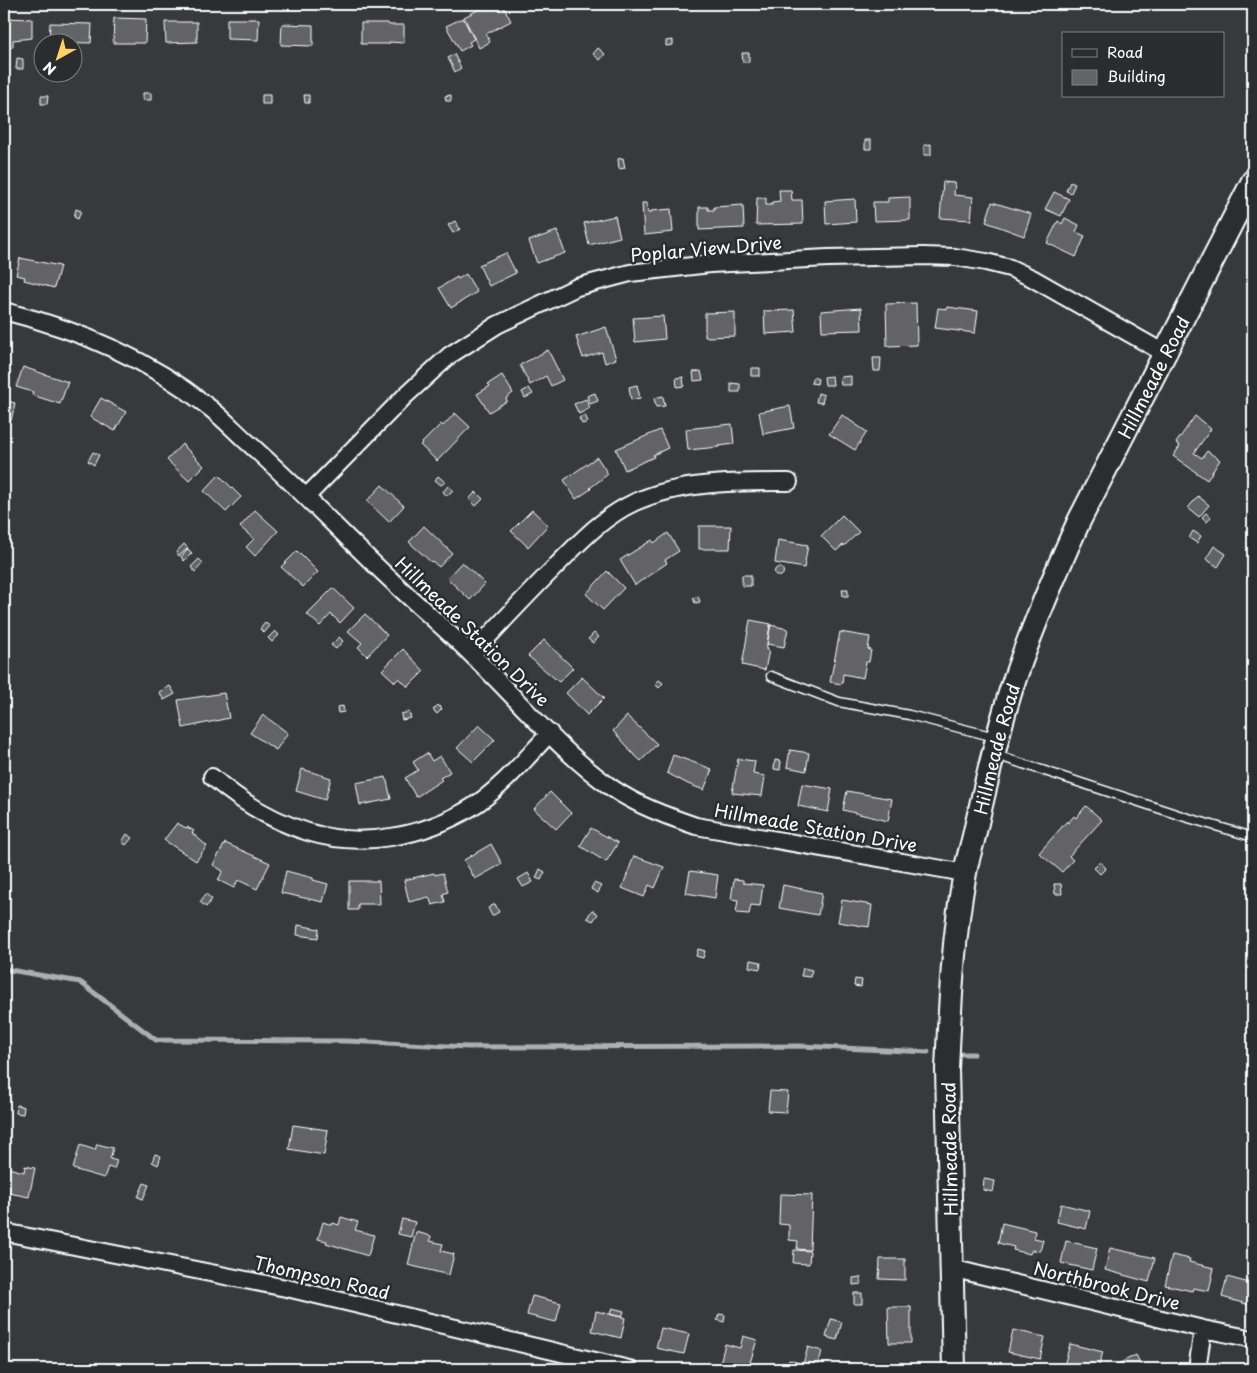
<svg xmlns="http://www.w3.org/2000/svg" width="1257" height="1373" font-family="'Playpen Sans',sans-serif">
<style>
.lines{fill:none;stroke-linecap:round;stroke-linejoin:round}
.stream{stroke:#adaeaf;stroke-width:5}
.building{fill:#636465;stroke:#fff}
.lane-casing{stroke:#fff;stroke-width:11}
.street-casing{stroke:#fff;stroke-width:20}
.secondary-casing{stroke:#fff;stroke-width:26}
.lane{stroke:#2a2d2e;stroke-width:8}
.street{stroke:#2a2d2e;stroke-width:16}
.secondary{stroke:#2a2d2e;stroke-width:22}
.labels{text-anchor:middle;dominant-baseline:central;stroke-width:5;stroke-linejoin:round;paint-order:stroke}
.street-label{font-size:18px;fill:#fff;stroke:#2a2d2e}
</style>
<rect width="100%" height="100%" fill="#373a3b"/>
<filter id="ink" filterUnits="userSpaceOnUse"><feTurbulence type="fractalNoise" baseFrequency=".02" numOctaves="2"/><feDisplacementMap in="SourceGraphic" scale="10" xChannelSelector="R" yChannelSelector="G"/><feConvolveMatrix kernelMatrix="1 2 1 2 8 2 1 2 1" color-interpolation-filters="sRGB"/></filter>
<g filter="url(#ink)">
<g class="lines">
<!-- stream -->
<path class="stream" d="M4,969L80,982L156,1040L347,1041L468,1047L800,1046L928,1052
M962,1054H974"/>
</g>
<!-- building -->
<path class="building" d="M490,4H502L511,21L486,34L490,42L479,48L464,17Z
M4,18L32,19V38L13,40V47H4Z
M114,18L146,19L145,43H113Z
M463,18L474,39L469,42L471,45L460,51L446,26Z
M227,19H259L258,40L227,39Z
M165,22H197V42L166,43Z
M50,23L92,24L91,43L49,42Z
M361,23H388L389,25H404V43L389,42V44H361Z
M282,24L313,25V46L281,45Z
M673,40V45L666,46V41Z
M598,48L605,54L600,60L593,54Z
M742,53H749V62H743Z
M454,54L461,68L455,72L448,58Z
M17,58L23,59V69H16Z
M143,93H151V100H143Z
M262,95H270V104H262Z
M304,95H309V103H305Z
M451,95V101H446L445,96Z
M41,96H48L47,104H41Z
M865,140H871V149H865Z
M931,144V155H924V145Z
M623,158L625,168L619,169L618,159Z
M943,182L955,183L954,195L973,197L971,220L940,218Z
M1070,182L1075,184L1071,193L1066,191Z
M779,190H791L792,200H802L803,224L756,225L757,198H766V205H772V202L780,201Z
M1054,192L1069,199L1061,216L1045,209Z
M910,197V220L874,221L873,202H888V198Z
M855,199L856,222L826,224L825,201Z
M992,202L1031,214L1024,236L986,222Z
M642,203H647L648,213H651V211L671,209L673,232L644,235Z
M743,205L744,228L699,230V207H708V210H714V207Z
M76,209L81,211L78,219L74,217Z
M615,216L620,237L589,245L584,223Z
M1065,218L1079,225L1076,232L1085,236L1076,257L1047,243L1058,221L1062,224Z
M455,221L460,229L453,233L448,225Z
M557,231L565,253L537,263L529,241Z
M506,253L516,273L489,286L479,265Z
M20,258L60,266L54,288L24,280L25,277L16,275Z
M466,274L477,292L451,308L439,288L457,277L458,279Z
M916,303L917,345L887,346L886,304Z
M947,307L978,311L975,333L935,328L938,308L947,309Z
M861,308L862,330L822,331L821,311Z
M794,310L796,332L765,334L764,311Z
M735,312V336L705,337V313Z
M663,316L665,339L635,342L633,318Z
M606,327L616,359L605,363L602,352L583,358L576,337Z
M548,350L563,380L551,386L546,376L530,385L520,365Z
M873,358H881L880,371H874Z
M23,367L68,382L60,404L32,395L33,392L16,387Z
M751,368H760V376H751Z
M701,371L703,380L694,381L693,372Z
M502,375L513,393L506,398L507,401L489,412L477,394L490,386L488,384Z
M832,376L833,385H825L824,377Z
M851,376V385H841L840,377Z
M683,377L684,386L677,387L676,378Z
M813,377L818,379L817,384L811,383Z
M731,383L740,384V392H731Z
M637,385L640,398L631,400L629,387Z
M529,388L533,394L525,398L522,392Z
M595,393L598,401L590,404L587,396Z
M818,393L824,395L822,403L816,402Z
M663,396L665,406L656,407L654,398Z
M101,398L126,412L115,431L90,417Z
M586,399L590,408L579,414L574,404Z
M7,401L15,403L11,421L4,419Z
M790,406L794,428L763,434L759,412Z
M455,413L470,427L437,461L420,445L441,424L443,426Z
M585,415L588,422L582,424L579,418Z
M842,415L867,432L855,450L829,434Z
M1195,416L1211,429L1194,453L1202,458L1207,451L1220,460L1207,480L1173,456L1180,446L1176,443Z
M732,424L734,444L719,446V447L688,450L686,429Z
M660,430L668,448L653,455L654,457L625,470L616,449Z
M182,444L204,466L189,481L167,460Z
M93,452L99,455L94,465L88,461Z
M597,457L608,474L590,488L591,489L576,499L564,480Z
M219,475L241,497L226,512L204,491Z
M438,476L445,482L441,485L435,480Z
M382,485L404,506L389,522L367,501Z
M448,486L453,490L447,496L443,492Z
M476,492L483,499L476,506L469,499Z
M1198,496L1209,505L1199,517L1188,508Z
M255,510L278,531L255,556L246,547L254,539L240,527Z
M532,510L548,525L528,547L511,531Z
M1206,513L1211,517L1207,522L1202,517Z
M842,515L859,532L844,546L843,545L836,551L821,536Z
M424,526L452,553L439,567L432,561L431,562L409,542Z
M699,526H731L730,549H699Z
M1193,531L1201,536L1197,543L1189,538Z
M668,533L679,551L665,560L667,563L635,585L620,560L652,540L654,543Z
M778,540L808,545L804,568L775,563Z
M184,544L188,548L179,556L176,552Z
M1214,546L1226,554L1218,567L1206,559Z
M188,549L192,553L184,561L181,557Z
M297,551L318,572L303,587L281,567Z
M199,559L203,563L195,572L191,567Z
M462,562L485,584L470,600L447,578Z
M774.5 572a4.5 4.5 0 1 1 9 0a4.5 4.5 0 1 1-9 0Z
M607,571L624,588L603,610L586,594Z
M742,575H751V586H742Z
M333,588L354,608L340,623L331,614L320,626L307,614Z
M842,589H848V596H843Z
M698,596L700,602L695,603L693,598Z
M365,614L387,635L367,656L358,647L362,643L348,631Z
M750,620L771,624L766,650H769L765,670L742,665Z
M265,623L270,626L264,633L260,629Z
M770,625L788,629L784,647L767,644Z
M275,631L279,635L272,642L268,638Z
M840,632L870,637L868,649L871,650L869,662H866L863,678L843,674L842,684L830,682Z
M594,633L599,637L593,643L588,639Z
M339,637L343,641L336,649L331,645Z
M544,640L573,668L559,682L528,656Z
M403,649L424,671L408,687L399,678L395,682L382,670Z
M582,677L604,698L587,715L566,693Z
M659,680L663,683L659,688L655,684Z
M170,686L175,694L164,700L159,692Z
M224,693L229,718L183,728L178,700Z
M438,705L442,709L437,714L433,710Z
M343,706L344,712L338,713L337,707Z
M409,712L411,718L402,720L401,714Z
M263,715L288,733L276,750L250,733Z
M627,716L657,744L641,761L628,749L629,748L613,731Z
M479,725L495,740L473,762L457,748Z
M790,750L809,753L806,771L787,767Z
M427,753L432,761L440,756L450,772L440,778L442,780L416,797L405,778L418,770L413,762Z
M673,755L712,769L704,790L688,784L667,773Z
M738,759L755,761L753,774L765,776L762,796L732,793Z
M775,760L781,761L780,770L774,769Z
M302,769L331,778L325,800L296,791Z
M386,777L391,799L360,805L356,783Z
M802,784L832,789L828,812L798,806Z
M847,791L892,799L888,821L843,810Z
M550,792L571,813L556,829L534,809Z
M1086,806L1102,820L1069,856L1073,860L1062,872L1039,853L1067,821L1068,823L1074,816L1076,818Z
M177,823L186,828L187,827L194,831L192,833L207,846L196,861L164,840Z
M591,828L618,843L606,862L580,846Z
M127,834L132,838L126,845L122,842Z
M225,843L270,863L257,889L238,880L234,888L218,880L223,871L213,865Z
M491,844L502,864L475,879L464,860Z
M634,856L664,867L655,888L649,885L644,897L622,888Z
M1100,862L1106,868L1100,874L1094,868Z
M540,869L545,872L541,880L536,878Z
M286,871L313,878V880L328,884L323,902L281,893Z
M690,871L718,875L715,898L686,893Z
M434,873L435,875L443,873L448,892L443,894L445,902L432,905L429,897L409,902L404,880Z
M528,873L533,882L523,887L518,879Z
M734,879L743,880V883L763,885L760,906L751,905L749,914L736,913L738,900L731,899Z
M349,881H379L380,904H358V910H349Z
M594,883L601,886L598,893L591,889Z
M1054,884H1061L1062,894H1055Z
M783,885L822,893L818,915L779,908Z
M206,894L212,899L206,907L200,902Z
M842,900L872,905L869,927L838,922Z
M495,904L499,912L492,916L488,908Z
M592,910L598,914L593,921L587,918Z
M298,925L319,929L318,938L297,935Z
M698,949L705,951L703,958L696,956Z
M750,960L761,962L760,969L749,967Z
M803,968L812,970L810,977L801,976Z
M855,979L862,980L861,987L854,986Z
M770,1091L788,1092L786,1112L768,1111Z
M17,1105L24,1107L23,1114L16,1113Z
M293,1125L328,1130L324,1155L289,1149Z
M97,1144L113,1148L110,1159L117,1161L114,1169L108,1167L104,1178L73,1169L80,1145L95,1150Z
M155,1154L161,1156L158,1165L152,1162Z
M25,1166L35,1168L29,1197L4,1192V1167L24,1172Z
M984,1179L995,1181L993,1192L983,1190Z
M144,1183L149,1185L143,1199L138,1197Z
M780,1194L812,1195L810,1250L797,1249L798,1241L789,1240V1225L779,1224Z
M1061,1204L1090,1211L1086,1229L1057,1222Z
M341,1217L358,1222L355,1230L374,1235L368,1256L326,1243L327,1241L318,1239L323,1222L332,1225L333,1223L339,1225Z
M402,1219L415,1222L411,1237L398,1234Z
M1002,1223L1035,1231L1034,1238L1043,1240L1040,1251L1032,1250L1030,1254L1013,1250L1014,1247L998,1243Z
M416,1232L431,1236L430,1241L443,1244L441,1251L454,1254L449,1275L408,1265Z
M1066,1241L1097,1248L1092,1270L1061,1263Z
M1110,1248L1155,1258L1149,1282L1105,1270Z
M794,1250L810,1251L809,1264L793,1263Z
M1172,1255L1190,1259L1189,1262L1214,1268L1209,1291L1193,1288L1192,1291L1165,1285Z
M880,1259H905V1280L879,1279Z
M861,1277V1284L853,1285V1278Z
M1227,1277L1253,1284V1306L1222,1297Z
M854,1293H862V1304H854Z
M532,1296L561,1303L556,1322L527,1315Z
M888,1307H911V1343H889Z
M612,1308L624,1311L622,1317L610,1314Z
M596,1311L625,1318L621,1338L592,1331Z
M719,1314L725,1315L724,1322L717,1320Z
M831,1319L842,1322L837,1340L826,1337Z
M661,1328L689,1334L684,1354L656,1348Z
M1013,1330L1045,1337L1040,1359L1008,1352Z
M743,1336L757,1340L748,1369H742L720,1363L725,1344L740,1348Z
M1070,1344L1103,1352L1098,1369H1076L1064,1366Z
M808,1347L822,1351L817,1369H787L789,1360L803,1364Z
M1136,1355L1143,1369H1115L1114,1366Z
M848,1363L852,1364L851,1369H846Z"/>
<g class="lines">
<defs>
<path id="lane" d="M771,676L839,702L909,715L995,737
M996,755L1185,817L1253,837"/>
<path id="street" d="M4,311C76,329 147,358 206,405C220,415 232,428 245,440C287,477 326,517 366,556C400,590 437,621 472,655C518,699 559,751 612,788C638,806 667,816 696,826L965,873
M306,497L406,395L450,355L497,325L577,287L630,273L710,264L828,258L923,256L955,257L986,262L1010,268L1032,278L1164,353
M472,654C498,626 525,597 553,569C578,544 602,517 635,502C682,481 738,482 789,482
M212,777C240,801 272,821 308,832C362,849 425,836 472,807C502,788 526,758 550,733
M4,1232L291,1289L629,1369
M951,1268L1203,1329L1253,1339
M1197,1369L1203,1329"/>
<g id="secondary">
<path id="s1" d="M954,1369L947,1069C950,1006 953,936 965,873C967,861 971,849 974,836C985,787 996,738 1011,690C1030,632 1054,576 1079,521L1253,181"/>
</g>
</defs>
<!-- lane casing -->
<use href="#lane" class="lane-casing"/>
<!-- street casing -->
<use href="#street" class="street-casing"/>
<!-- secondary casing -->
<use href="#secondary" class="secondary-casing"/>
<!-- lane -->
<use href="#lane" class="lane"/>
<!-- street -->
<use href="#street" class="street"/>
<!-- secondary -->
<use href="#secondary" class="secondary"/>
</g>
</g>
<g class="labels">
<!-- street labels -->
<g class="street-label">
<text transform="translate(706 248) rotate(-5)">Poplar View Drive</text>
<text stroke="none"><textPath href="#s1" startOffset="1030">Hillmeade Road</textPath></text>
<text transform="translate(473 631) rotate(44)">Hillmeade Station Drive</text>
<text stroke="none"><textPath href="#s1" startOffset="625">Hillmeade Road</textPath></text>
<text transform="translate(816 827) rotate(10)">Hillmeade Station Drive</text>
<text transform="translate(949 1149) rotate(-91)">Hillmeade Road</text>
<text transform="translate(322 1277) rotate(13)">Thompson Road</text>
<text transform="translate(1107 1285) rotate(14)">Northbrook Drive</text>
</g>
</g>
<!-- margin -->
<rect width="1257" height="1373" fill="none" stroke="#2a2d2e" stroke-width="20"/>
<rect x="10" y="10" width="1237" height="1353" fill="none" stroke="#fff" stroke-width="2" filter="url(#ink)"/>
<!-- legend -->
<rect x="1062" y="32" width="162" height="65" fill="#2a2d2e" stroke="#7f8182"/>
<rect x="1072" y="49" width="25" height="8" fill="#2a2d2e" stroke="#7f8182"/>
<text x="1107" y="58" font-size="15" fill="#ffffff">Road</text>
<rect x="1072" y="70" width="25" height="15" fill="#636465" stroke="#7f8182"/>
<text x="1107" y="82" font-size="15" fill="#ffffff">Building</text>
<!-- north arrow -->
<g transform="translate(58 58) rotate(219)"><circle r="24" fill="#2a2d2e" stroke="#7f8182"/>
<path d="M0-4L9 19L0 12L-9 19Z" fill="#ffd166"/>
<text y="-8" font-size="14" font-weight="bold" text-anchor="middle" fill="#ffffff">N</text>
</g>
</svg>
